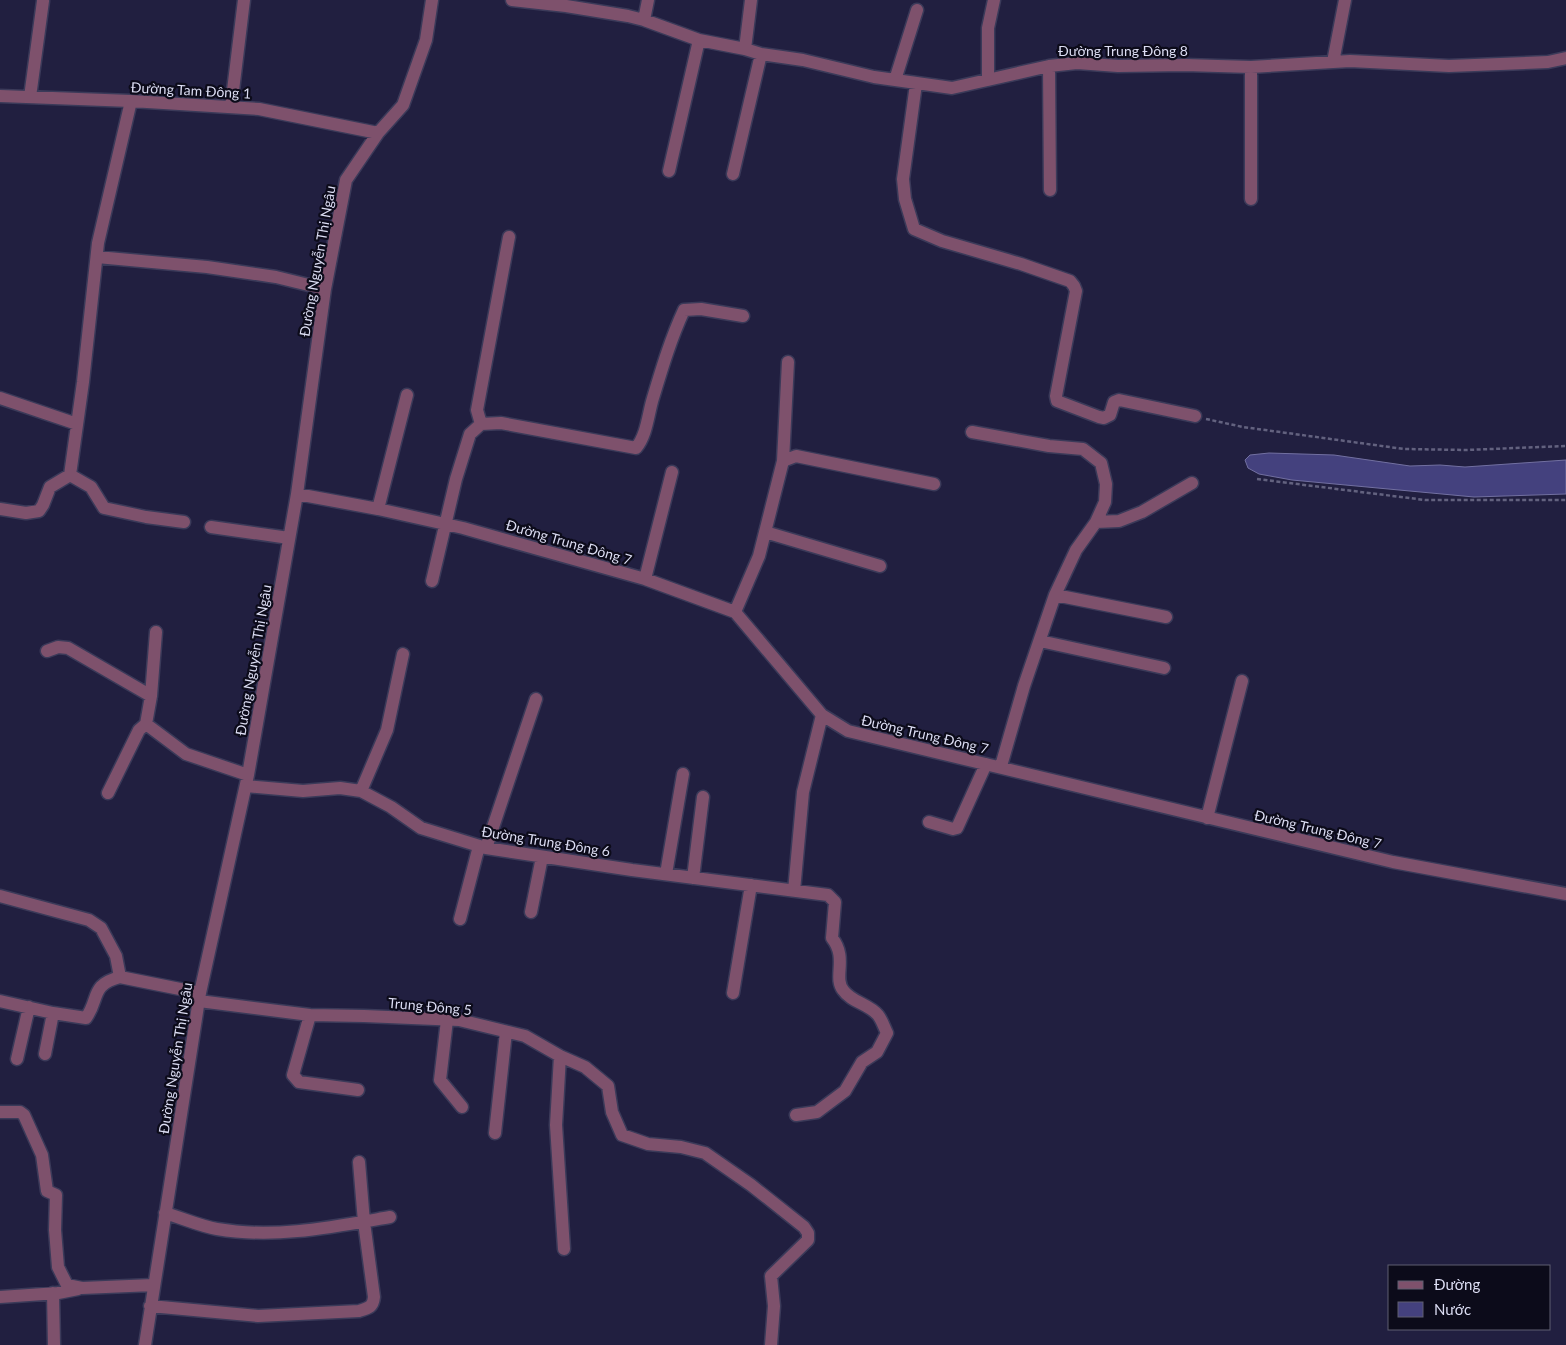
<svg xmlns="http://www.w3.org/2000/svg" width="1566" height="1345" font-family="Lato,sans-serif">
<style>
.water{fill:#44417e;stroke:#7270a1}
.lines{fill:none;stroke-linecap:round;stroke-linejoin:round}
.minor-casing{stroke:#3b3a59;stroke-width:15}
.path{stroke:#63627f;stroke-width:2.5;stroke-dasharray:4 2.5;stroke-linecap:butt}
.minor{stroke:#7e516c;stroke-width:12}
.labels{text-anchor:middle;dominant-baseline:central;stroke-width:4.5;stroke-linejoin:round;paint-order:stroke}
.street-label{font-size:14px;fill:#dcddf3;stroke:#0c0b1a}
</style>
<rect width="100%" height="100%" fill="#211f40"/>
<!-- water -->
<path class="water" d="M1269,453L1334,455L1410,466L1440,465L1465,467L1566,460V494L1474,497L1292,480L1259,474L1248,468L1245,460L1250,455Z"/>
<g class="lines">
<defs>
<path id="minor" d="M512,0L566,6L628,16L644,20L699,40L745,49L761,54L803,60L874,77L952,88L1049,66L1077,63L1118,66L1185,65L1251,67L1350,61L1449,66L1548,62L1566,58
M644,20L648,0
M745,49L751,0
M1333,62L1345,0
M1049,66L1050,190
M1251,67V199
M895,80L917,10
M988,80V28L994,0
M916,84L903,179L905,199L914,229L942,241L1021,264L1070,281L1074,286L1076,291L1056,396L1057,401L1099,417L1104,418L1110,415L1114,402L1119,400L1195,416
M0,96L131,101L259,109L378,133
M30,97L43,1
M131,101L98,243L83,382L70,475L91,487L104,508L146,517L184,522
M231,107L244,0
M669,171L699,40
M733,174L761,54
M97,257L207,267L276,277L325,289
M0,398L77,424
M481,424L477,410L509,237
M972,432L1049,446L1083,449L1101,463L1106,484L1105,502L1096,522L1076,550L1055,595L1024,686L1001,766
M783,461L796,456L934,484
M297,494L378,509L463,528L645,579L735,612L822,715L848,731L1393,862L1566,894
M0,509L26,513L39,511L43,505L50,487L70,475
M378,509L407,395
M1096,522L1119,521L1142,512L1192,483
M211,527L289,538
M765,532L880,566
M645,579L672,472
M432,581L456,479L470,434L481,424L501,423L636,448C647,435 648,414 653,398C662,368 671,338 684,310L701,309L743,316
M1055,595L1166,617
M735,612L759,556L783,461L788,362
M1040,641L1164,668
M47,651L58,647L68,648L151,696
M146,724L151,696L156,632
M246,786L303,791L340,788L361,791L391,807L421,828L486,848L632,870L828,895L835,902L832,938C848,958 833,977 843,990C851,1002 869,1004 878,1015C882,1020 884,1027 887,1033L877,1052L862,1062L845,1091L817,1112L796,1115
M361,791L387,730L403,654
M108,793L139,730L146,724L186,754L248,775
M1207,818L1242,681
M929,822L953,829L957,828L986,764
M486,848L536,699
M666,874L683,774
M693,878L703,797
M794,891L803,792L822,715
M0,896L89,920L101,928L116,956L120,977L200,993
M531,912L542,857
M460,919L479,846
M733,993L751,885
M0,1001L53,1013L86,1018C100,998 90,985 120,977
M199,1001L310,1015L364,1016L459,1020L525,1036L560,1056L585,1067L608,1086L612,1112L622,1135L648,1144L681,1147L705,1153L751,1185L804,1227L808,1233V1240L771,1276L774,1306L771,1345
M310,1015L293,1075L299,1082L358,1090
M447,1020L440,1080L462,1107
M45,1054L53,1013
M560,1056L556,1125L564,1249
M17,1059L29,1007
M0,1112H20L24,1115L42,1155L47,1191L56,1195L55,1230L58,1267L67,1285L82,1288L153,1285
M495,1133L506,1032
M165,1213C182,1218 200,1226 217,1229C275,1239 333,1227 390,1217
M53,1293L54,1345
M0,1297L58,1293L78,1289
M150,1306L258,1316L359,1311C369,1308 373,1307 374,1297L364,1222L359,1162
M145,1345L200,993L248,775L297,494L325,289L346,180L378,133L403,105L426,40L432,0"/>
</defs>
<!-- minor casing -->
<use href="#minor" class="minor-casing"/>
<!-- path -->
<path class="path" d="M1206,419L1243,427L1404,449L1466,450L1566,446
M1257,479L1425,500H1566"/>
<!-- minor -->
<use href="#minor" class="minor"/>
</g>
<g class="labels">
<!-- street labels -->
<g class="street-label">
<text x="1123" y="50">Đường Trung Đông 8</text>
<text transform="translate(191 90) rotate(3)">Đường Tam Đông 1</text>
<text transform="translate(317 261) rotate(-80)">Đường Nguyễn Thị Ngâu</text>
<text transform="translate(569 542) rotate(16)">Đường Trung Đông 7</text>
<text transform="translate(253 660) rotate(-80)">Đường Nguyễn Thị Ngâu</text>
<text transform="translate(925 734) rotate(13)">Đường Trung Đông 7</text>
<text transform="translate(1318 829) rotate(13)">Đường Trung Đông 7</text>
<text transform="translate(546 841) rotate(9)">Đường Trung Đông 6</text>
<text transform="translate(430 1006) rotate(5)">Trung Đông 5</text>
<text transform="translate(175 1058) rotate(-81)">Đường Nguyễn Thị Ngâu</text>
</g>
</g>
<!-- legend -->
<rect x="1388" y="1265" width="162" height="65" fill="#0c0b1a" stroke="#5f5f71"/>
<rect x="1398" y="1281" width="25" height="8" fill="#7e516c" stroke="#5f5f71"/>
<text x="1434" y="1290" font-size="15" fill="#dcddf3">Đường</text>
<rect x="1398" y="1302" width="25" height="15" fill="#44417e" stroke="#5f5f71"/>
<text x="1434" y="1315" font-size="15" fill="#dcddf3">Nước</text>
</svg>
